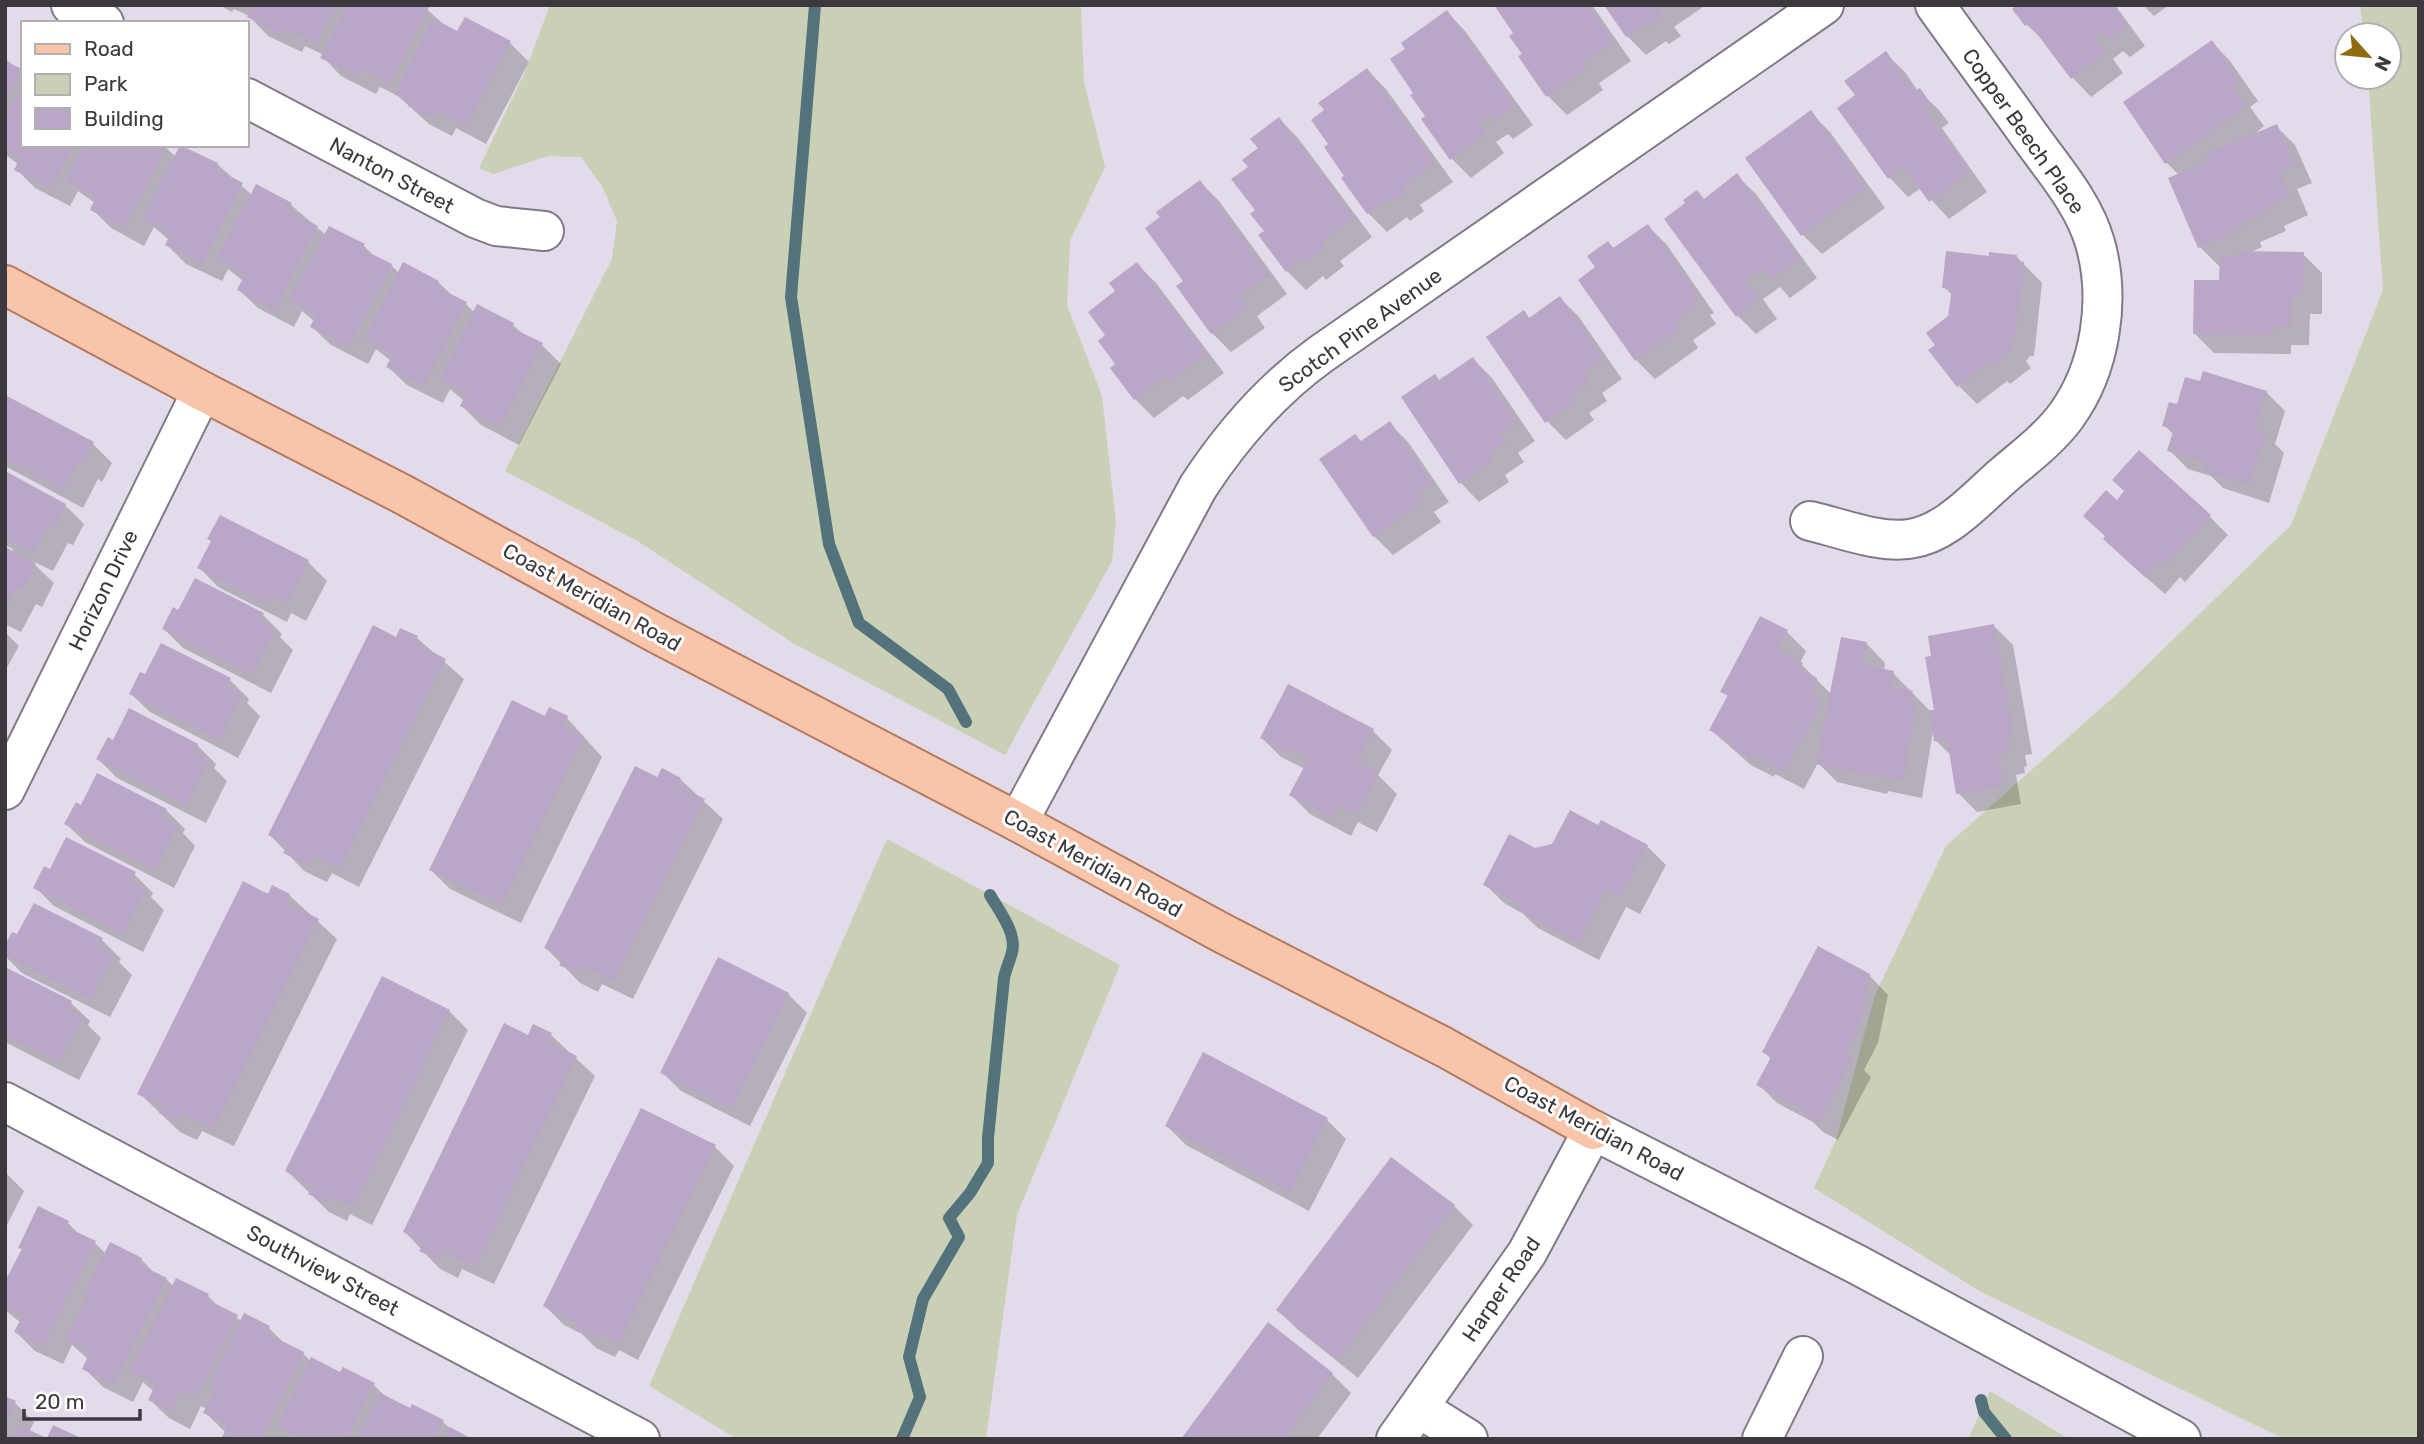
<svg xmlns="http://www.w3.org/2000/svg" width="2424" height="1444" font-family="Rubik,sans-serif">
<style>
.green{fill:#cad0b6}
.shadow{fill:#0003}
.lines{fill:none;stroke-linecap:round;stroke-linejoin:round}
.stream{stroke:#53727c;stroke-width:12}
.building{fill:#baa6c7}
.minor-casing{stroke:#817a86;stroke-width:42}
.major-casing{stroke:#b37a60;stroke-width:42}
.minor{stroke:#fff;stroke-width:38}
.major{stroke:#f8c4aa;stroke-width:38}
.labels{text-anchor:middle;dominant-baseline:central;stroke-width:6;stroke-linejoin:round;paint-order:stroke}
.street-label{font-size:21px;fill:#3c383e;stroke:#fff}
</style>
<rect width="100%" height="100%" fill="#e3dbe9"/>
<!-- green -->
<path class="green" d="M550,5H1081L1084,82L1105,167L1070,241L1067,305L1102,396L1116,522L1112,561L1005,755L793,643L639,542L505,471L612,259L617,221L602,186L581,157L548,156L493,174L479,168L525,72Z
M2360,5H2419V1439H2284L1981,1292L1814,1188L1836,1140L1875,995L1946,846L2117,694L2291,525L2383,290L2368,77H2389V35H2364Z
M887,839L1120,965L1017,1215L986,1439H737L649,1386Z
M1990,1391L2069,1439H1968Z"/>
<!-- shadow -->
<path class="shadow" d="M219,5H422L448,28L458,34L466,19L510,43L529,62L486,144L456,128L452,136L429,124L398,96L380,87L376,94L341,76L323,57L324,55L305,46L302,52L268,36L249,16L234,9L232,12Z
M1496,5H1592L1631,61L1599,83L1603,90L1567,115L1548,96L1521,57L1524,54L1515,33Z
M1606,5H1706L1674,27L1681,36L1669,44L1666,41L1646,55L1627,36Z
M2020,5H2115L2145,46L2130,57L2123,51L2113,59L2123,73L2091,97L2073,78L2046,43L2027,25L2015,9Z
M2143,5H2169L2154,16Z
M1447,12L1465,31L1533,125L1513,139L1508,134L1496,142L1504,153L1471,178L1452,159L1416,93L1407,49Z
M2212,42L2230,61L2258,101L2250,107L2264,126L2254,135L2276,126L2295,145L2312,183L2297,189L2308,215L2284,226L2286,231L2260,242L2262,247L2249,253L2303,254L2322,273V314H2310L2309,345H2291V354L2214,353L2195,334L2221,282V265L2219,266L2200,247L2179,175L2166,162Z
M1886,54L1905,72L1918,91L1938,109L1949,123L1942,128L1987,192L1949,219L1921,188L1908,197L1890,178L1840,108L1857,95Z
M5,59L23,72V145H163L176,157L217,164L252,195L291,205L326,235L364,246L375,257L391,265L399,273L438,282L454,297L466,304L475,313L513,325L525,336L542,345L561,364L519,445L481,425L462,406L464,401L450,389L443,403L407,385L388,367L391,361L376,349L368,364L331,345L312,327L315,322L302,311L294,327L258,308L239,290L243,281L228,269L222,281L186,264L167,245L169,240L154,227L144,246L111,228L92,209L95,203L78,191L70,206L35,188L16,169L18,164L6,155L5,157Z
M1367,70L1386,89L1453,182L1420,205L1424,211L1410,221L1407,217L1387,232L1368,213L1344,178L1346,176L1331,145Z
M1811,113L1830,132L1885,208L1822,254L1803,235L1747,159Z
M1279,119L1298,138L1372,237L1340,261L1344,266L1326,280L1323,276L1306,290L1287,271L1266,232L1257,211L1250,167Z
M1737,176L1756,194L1817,278L1790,298L1780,287L1763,299L1777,319L1756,334L1737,315L1705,200Z
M1200,182L1219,201L1287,294L1257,316L1265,328L1231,352L1212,333L1186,282Z
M1648,226L1667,245L1714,313L1710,315L1716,324L1693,340L1698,348L1655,379L1636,360L1597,268L1608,243L1615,249Z
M2016,256L2042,283L2034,356H2030L2026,361L2031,368L2010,384L2007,381L1977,404L1958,385L1937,345L1949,317L1952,295L1944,287L1990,258Z
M1137,264L1156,283L1224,373L1188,400L1183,396L1154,418L1135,399L1117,365L1107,335L1117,291Z
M1560,298L1579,317L1622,379L1602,393L1607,401L1589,413L1594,420L1566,440L1547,421L1524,312L1530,319Z
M1473,359L1492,378L1535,441L1518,453L1524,462L1505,475L1509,482L1479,502L1461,483L1440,382Z
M2266,392L2285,411L2275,444L2284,453L2269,503L2223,488L2211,476L2188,469L2169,450L2174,435L2164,425L2178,407Z
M5,397L93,444L112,463L102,482L98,479L83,508L5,466Z
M1389,423L1408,442L1449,502L1434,512L1441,522L1393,555L1374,536L1321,459L1361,442Z
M5,473L65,505L84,524L73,545L68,543L53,571L30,560L54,583L42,607L36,604L21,632L5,624V549L12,552L13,549L5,545Z
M2117,502L2209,516L2228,535L2185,582L2180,577L2165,594L2124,558Z
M308,562L327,581L306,621L291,613L287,622L218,587L200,568Z
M179,612L263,615L282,634L280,637L293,650L271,693L183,648L164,629Z
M1761,618L1787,632L1806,651L1800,663L1831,694L1867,644L1885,663L1884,671L1893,673L1931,712L1936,711L1994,626L2013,645L2032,754L2025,755L2027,766L2024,767L2025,773L2016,775L2021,804L1977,812L1958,793L1952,756L1935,740L1933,731L1922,798L1888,791L1887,794L1837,782L1818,763L1804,789L1775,774L1774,777L1751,765L1711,730L1729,697L1722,691Z
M401,630L417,638L464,679L359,887L332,873L327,882L304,871L270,835Z
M5,632L19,646L5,671Z
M230,680L249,699L247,703L260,716L238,758L150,712L131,694Z
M550,709L567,718L602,757L521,923L450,889L431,870Z
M1373,731L1392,750L1378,775L1397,794L1377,832L1358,822L1351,836L1310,814L1291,795L1305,769L1281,757L1262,738Z
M114,742L197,745L216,764L214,768L227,781L206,823L117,778L98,759Z
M658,779H680L723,819L633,999L602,984L598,992L580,983L546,948Z
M82,807L166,810L185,829L183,833L195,846L174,888L85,842L66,824Z
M1599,827L1647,846L1666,865L1640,914L1626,907L1599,960L1538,928L1522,913L1504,903L1485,884L1535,850Z
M51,871L134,874L153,893L151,897L164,910L143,952L54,906L35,887Z
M289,895L337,939L234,1146L202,1131L197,1140L180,1132L139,1093L269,896Z
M102,940L121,959L119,962L132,975L110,1017L22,973L5,956Z
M5,969L71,1003L90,1021L88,1025L101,1038L79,1080L5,1042Z
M1869,975L1888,995L1878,1043L1864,1070L1871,1077L1838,1140L1823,1132L1813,1122L1777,1103L1758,1084L1772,1060L1764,1052Z
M383,978L449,1011L468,1030L372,1225L350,1214L347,1221L329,1212L287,1171Z
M788,994L807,1013L750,1126L681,1091L662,1072Z
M551,1035L595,1076L494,1284L462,1269L458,1278L440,1269L405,1232L529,1037Z
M642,1110L715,1147L734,1166L638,1360L619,1350L615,1357L596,1348L582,1334L564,1325L545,1306Z
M1327,1120L1346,1139L1309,1211L1186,1145L1167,1126Z
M5,1172L24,1191L5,1229Z
M1454,1206L1473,1225L1358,1378L1297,1329L1278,1310Z
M68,1223L81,1236L95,1243L106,1254L141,1259L155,1274L166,1279L174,1287L208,1296L221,1309L242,1321L269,1328L286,1345L303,1353L311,1362L341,1375L374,1385L389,1400L411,1411L413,1407L443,1422L452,1430L468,1439H291L289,1437L288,1439H223L226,1433L205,1412L206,1409L201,1406L190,1429L169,1418L150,1400L154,1392L143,1382L133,1402L103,1387L84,1368L89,1360L72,1345L63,1364L35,1351L16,1332L21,1323L5,1310V1285Z
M1269,1325L1332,1374L1351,1393L1317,1439H1183Z
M5,1398L15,1403L34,1422L29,1432L44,1439H5Z"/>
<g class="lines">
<!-- stream -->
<path class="stream" d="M815,5L791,297L829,544L859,623L948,689L966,722
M1981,1400L1984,1412L2006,1439
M902,1439L920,1397L909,1357L923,1299L959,1237L949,1218L970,1193L988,1163V1138L1004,978C1006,968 1010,961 1012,952C1017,933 999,911 990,895"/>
</g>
<!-- building -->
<path class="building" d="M253,5H337L317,44L286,28L282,35L247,17Z
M347,5L429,7L390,84L361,69L357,76L320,58Z
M1494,5H1588L1613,42L1582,64L1586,70L1546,97L1518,56L1522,54L1509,36L1513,33Z
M1604,5H1659L1657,7L1663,17L1649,26L1647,23L1626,37Z
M2017,5H2112L2128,26L2110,40L2104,32L2095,39L2106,53L2071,79L2029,23L2025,26L2012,9Z
M1447,10L1515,105L1493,122L1489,116L1479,123L1486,134L1450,160L1421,119L1425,116L1410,95L1413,93L1390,59L1405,49L1401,43Z
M465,17L511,41L467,126L436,111L433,118L408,106L410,102L394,94L433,18L457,31Z
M2212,40L2240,82L2233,87L2246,107L2165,164L2123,102Z
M1886,51L1914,91L1920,88L1931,104L1924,109L1970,172L1929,202L1904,167L1888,179L1837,108L1855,95L1844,81Z
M5,61L22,69L5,101Z
M1367,68L1435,163L1402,186L1406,192L1390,203L1388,199L1367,214L1341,178L1344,176L1324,147L1328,144L1311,120L1324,110L1318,103Z
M23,84V145H74L51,189L14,170L20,157L5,150V118Z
M1811,110L1867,188L1801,236L1745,158Z
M1279,117L1354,217L1322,241L1326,247L1306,262L1303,258L1286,272L1258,235L1264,231L1250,214L1255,210L1231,179L1248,167L1242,160L1258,148L1250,139Z
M2277,124L2294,164L2279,170L2290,196L2266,207L2269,212L2242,223L2244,228L2198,248L2168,178L2207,162L2204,155Z
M84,145H168L125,228L90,210L96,197L66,181Z
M180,145L218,163L216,169L243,183L202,264L165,245L171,233L143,219Z
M1737,173L1799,258L1770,280L1761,268L1745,280L1759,299L1736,317L1664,219L1685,203L1683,200L1697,190L1704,199Z
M1200,180L1269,275L1239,297L1247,308L1211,334L1176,286L1183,281L1145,228L1160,217L1156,212Z
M256,184L292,203L288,210L318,226L275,310L237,290L245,274L217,260Z
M1648,224L1697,293L1692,296L1698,304L1675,321L1681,329L1635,361L1578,280L1595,267L1587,256L1608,241L1613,248Z
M329,226L365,244L362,249L392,264L349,347L310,327L316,315L289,300Z
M1946,251L1989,256V252L2017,255L2016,261L2024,262L2015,338H2010L2008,341L2014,348L1990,367L1987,363L1957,387L1928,350L1935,345L1926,333L1948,316L1952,289L1942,288Z
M2239,251L2304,252L2303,296H2292L2291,327H2273V335L2193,334L2194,280H2219L2220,256H2239Z
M403,262L439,281L436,287L467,302L424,386L386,367L393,354L364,339Z
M1137,262L1206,354L1168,383L1164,377L1134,400L1110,368L1115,364L1098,341L1105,335L1088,312L1115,291L1109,283Z
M1560,296L1604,360L1584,373L1590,381L1572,394L1577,401L1545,423L1486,337L1524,310L1529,318Z
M477,304L514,323L512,328L543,343L500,427L460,406L466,394L439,380Z
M1473,357L1517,422L1500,433L1506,442L1488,455L1492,462L1459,484L1401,397L1435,374L1439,380Z
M2203,371L2267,391L2255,430L2266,433L2250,485L2202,470L2205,462L2167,451L2174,429L2162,426L2169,402L2177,404L2185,377L2200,381Z
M5,395L94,442L83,464L79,461L63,490L5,459Z
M1390,421L1431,482L1417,492L1423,502L1373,537L1319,459L1355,434L1361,441Z
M2139,450L2211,515L2165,565L2160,560L2145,577L2103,539L2105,536L2083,516L2106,490L2117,500L2124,491L2112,480Z
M5,471L66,504L54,528L49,525L34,553L5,538Z
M220,515L309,560L287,604L272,596L267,604L197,568L211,541L207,539Z
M5,547L36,563L23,589L17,586L5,608Z
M195,578L264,613L260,622L275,630L252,675L162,629L173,607L178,610Z
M1760,616L1788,630L1778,650L1803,663L1800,669L1817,678L1814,698L1821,702L1785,772L1756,756L1754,759L1730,747L1732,742L1709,730L1728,695L1720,692Z
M1994,624L2014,736L2007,737L2009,747L2006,748L2007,755L1998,756L2003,786L1956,794L1947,739L1934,741L1929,710H1934L1925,657L1931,656L1928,636Z
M373,625L396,637L400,628L418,636L415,643L446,659L340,869L313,855L308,865L283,853L287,845L268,835Z
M1841,637L1867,642L1862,665L1894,671L1891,687L1913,691L1910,702L1916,703L1904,780L1869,773L1868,776L1816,764Z
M161,643L231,678L226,687L242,695L219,740L129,694L140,672L145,674Z
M1288,684L1374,729L1357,761L1379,773L1357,815L1339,805L1332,818L1289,795L1309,758L1290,749L1288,753L1260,738Z
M512,700L545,716L549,707L568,716L563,727L584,736L502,905L429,870Z
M129,708L198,744L194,752L209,760L186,805L96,759L108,737L113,740Z
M635,766L657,777L662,768L681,778L677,785L705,799L614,981L583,966L579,974L559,965L563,958L544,948Z
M97,773L167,809L162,818L178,825L155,870L64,824L76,802L81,805Z
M1570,810L1598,825L1601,820L1648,845L1620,896L1607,889L1579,943L1517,910L1520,904L1483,885L1509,834L1535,848L1552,844Z
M66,837L136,872L131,881L146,889L124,934L33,888L44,866L50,869Z
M243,881L268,894L272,885L290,894L286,902L319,919L214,1129L183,1113L178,1122L159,1113L163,1106L137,1094Z
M34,903L103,938L98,947L114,955L91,1000L5,956V945L12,932L17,934Z
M1818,946L1870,974L1860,1024L1845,1053L1853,1057L1818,1123L1802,1114L1804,1110L1756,1085L1771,1057L1762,1052Z
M718,957L789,993L731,1109L660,1073Z
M5,967L72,1001L68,1010L83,1017L60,1062L5,1035Z
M382,976L450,1010L353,1207L331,1196L327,1203L308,1194L313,1186L285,1171Z
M504,1023L528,1035L533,1024L552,1033L548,1042L577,1056L475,1267L443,1251L439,1260L419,1251L424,1243L403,1232Z
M1203,1052L1328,1118L1290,1193L1165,1126Z
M641,1108L716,1145L619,1342L600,1332L596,1340L575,1329L578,1324L543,1306Z
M1391,1157L1455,1205L1338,1360L1276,1310Z
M38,1206L69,1221L66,1227L96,1241L43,1347L14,1332L23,1315L5,1307V1281L22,1249L18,1248Z
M110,1242L142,1258L138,1264L167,1278L113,1385L82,1369L90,1352L66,1340L88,1294L85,1293Z
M176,1278L209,1294L206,1299L238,1315L197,1397L182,1389L171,1411L148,1400L156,1384L130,1371Z
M244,1313L270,1326L266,1333L304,1352L261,1439H221L228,1425L203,1413L216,1387L209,1384Z
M1268,1322L1333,1373L1284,1439H1181Z
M311,1357L340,1372L343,1367L375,1383L347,1439H301L276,1426Z
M380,1393L410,1408L412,1404L444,1420L435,1439H357Z
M5,1396L16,1401L5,1424Z
M53,1425L83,1439H14L20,1426L47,1438Z
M450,1427L472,1439H444Z"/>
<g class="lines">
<defs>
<path id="minor" d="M71,5L104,23
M247,98L475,218L496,226L544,231
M1810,521C1841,528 1877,543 1909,539C1947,534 1977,498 2005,474C2026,456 2050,438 2066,416C2101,368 2111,299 2095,243C2084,204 2055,171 2032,139C2000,94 1967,50 1935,5
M5,790L202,391
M1018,822L1198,487C1232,435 1271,390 1321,354L1824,5
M5,1102L640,1439
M1419,1408L1468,1439
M1396,1439L1527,1253L1593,1130L1858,1265L2181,1439
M1762,1439L1803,1356"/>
<path id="major" d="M5,285L202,391L404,495L656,633L1018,822L1222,933L1444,1047L1593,1130"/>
</defs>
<!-- minor casing -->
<use href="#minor" class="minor-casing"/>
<!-- major casing -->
<use href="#major" class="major-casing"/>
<!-- minor -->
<use href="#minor" class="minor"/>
<!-- major -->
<use href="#major" class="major"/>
</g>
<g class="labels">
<!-- street labels -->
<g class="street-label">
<text transform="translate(2024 131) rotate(55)">Copper Beech Place</text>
<text transform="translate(392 175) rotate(28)">Nanton Street</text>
<text transform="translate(1360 330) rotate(-36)">Scotch Pine Avenue</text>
<text transform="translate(103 590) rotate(-64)">Horizon Drive</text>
<text transform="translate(592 597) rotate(29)">Coast Meridian Road</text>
<text transform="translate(1093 863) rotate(29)">Coast Meridian Road</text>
<text transform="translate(1594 1128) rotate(28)">Coast Meridian Road</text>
<text transform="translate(323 1270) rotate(28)">Southview Street</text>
<text transform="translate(1501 1289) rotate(-56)">Harper Road</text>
</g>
</g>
<!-- border -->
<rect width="2424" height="1444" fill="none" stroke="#3c383e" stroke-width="14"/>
<!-- legend -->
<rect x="21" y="21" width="228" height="126" fill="#ffffff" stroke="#b1afb2" stroke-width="2"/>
<rect x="35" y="44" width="35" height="10" fill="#f8c4aa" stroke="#b1afb2" stroke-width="2"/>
<text x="84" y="56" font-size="21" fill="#3c383e">Road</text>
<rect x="35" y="74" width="35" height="21" fill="#cad0b6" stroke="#b1afb2" stroke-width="2"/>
<text x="84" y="91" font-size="21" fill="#3c383e">Park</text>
<rect x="35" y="108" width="35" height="21" fill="#baa6c7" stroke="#b1afb2" stroke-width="2"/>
<text x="84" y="126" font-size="21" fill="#3c383e">Building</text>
<!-- north arrow -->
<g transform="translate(2368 56) rotate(117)"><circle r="33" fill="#ffffff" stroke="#b1afb2" stroke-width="2"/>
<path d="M0-5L12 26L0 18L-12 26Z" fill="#8f6b10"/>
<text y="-10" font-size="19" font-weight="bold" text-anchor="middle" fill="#3c383e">N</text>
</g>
<!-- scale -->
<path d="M24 1409v10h116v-10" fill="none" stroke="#3c383e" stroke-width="3.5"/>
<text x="35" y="1409" font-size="21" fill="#3c383e" stroke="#ffffff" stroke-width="5" paint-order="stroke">20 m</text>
</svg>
